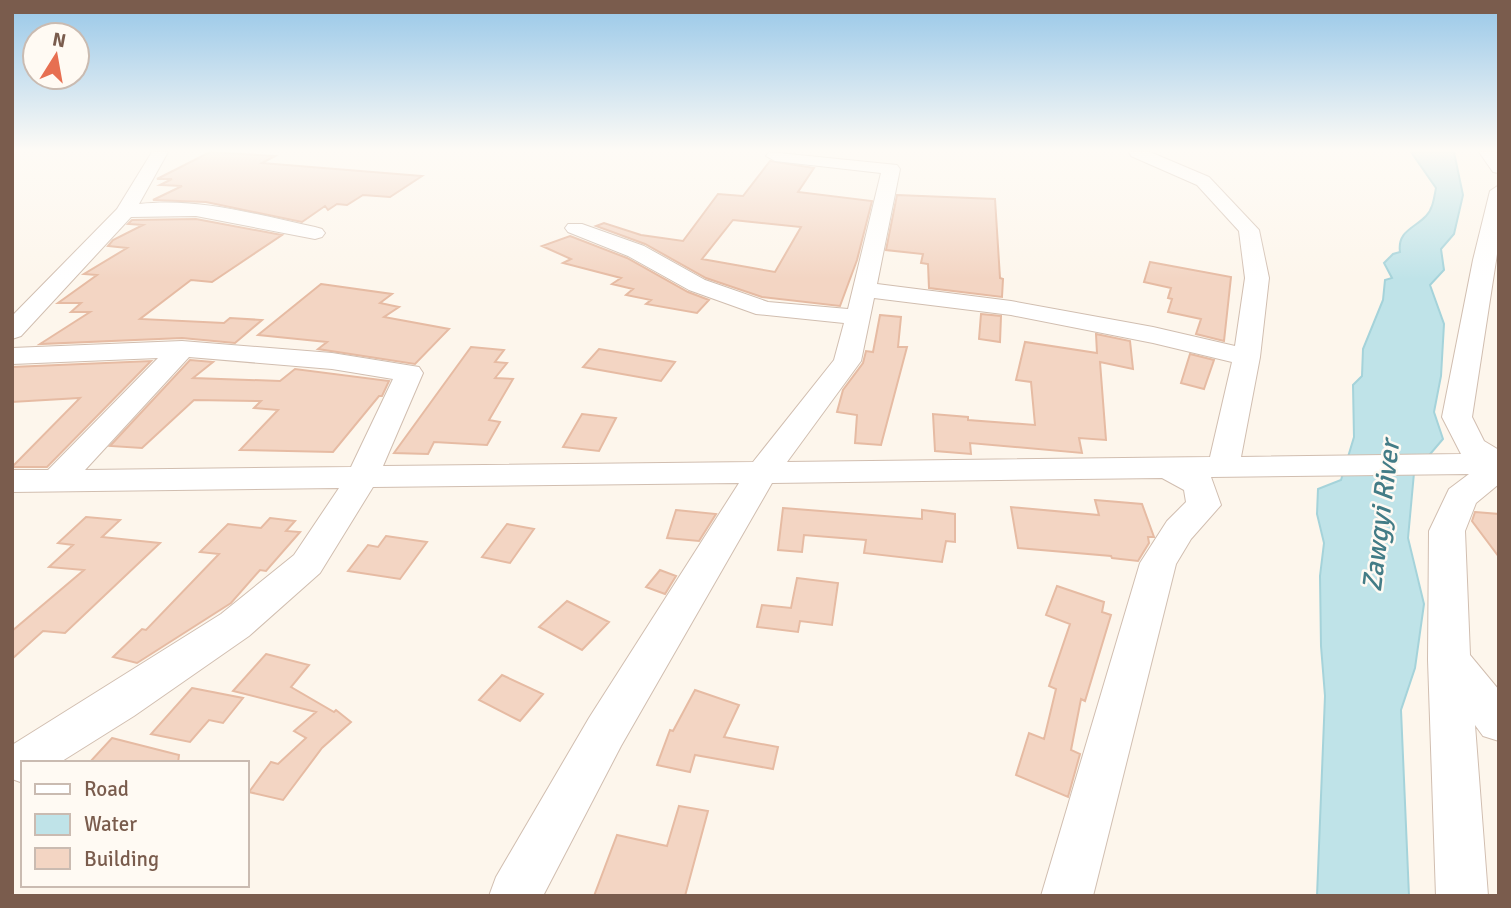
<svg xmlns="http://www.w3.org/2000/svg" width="1511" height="908" font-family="Signika,sans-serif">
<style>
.water{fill:#bfe3e8;stroke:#a5d3da;stroke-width:2}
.building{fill:#f3d5c3;stroke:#e6bba3;stroke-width:2;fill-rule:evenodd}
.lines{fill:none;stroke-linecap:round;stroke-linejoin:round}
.minor-casing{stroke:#d1beb0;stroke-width:2}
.minor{fill:#fff;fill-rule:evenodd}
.labels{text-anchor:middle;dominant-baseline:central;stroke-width:5;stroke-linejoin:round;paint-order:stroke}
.water-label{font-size:28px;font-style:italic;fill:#437c86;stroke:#fffaf3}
</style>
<rect width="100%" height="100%" fill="#fdf6ec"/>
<!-- water -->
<path class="water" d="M1411,152H1454L1463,195L1454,234L1441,249L1444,270L1430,285L1444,324L1441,376L1434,412L1443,439L1414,473L1408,538L1424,604L1415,668L1401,710L1409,896H1317L1325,696L1321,646L1320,576L1324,543L1317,514L1318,489L1341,480L1354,437L1353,385L1362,376L1363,349L1383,300L1385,280L1392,278L1384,263L1393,254L1400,252C1397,231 1415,228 1426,216C1433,209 1434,198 1436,188Z"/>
<!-- building -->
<path class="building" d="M210,152L275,156L262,163L422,176L390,197L363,195L347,205L337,204L328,210L325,206L302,222L206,202L153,200L182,186L160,185L172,179H157Z
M770,161L814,168L798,192L872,201L857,260L840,306L762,297L706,278L645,244L596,226L604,223L641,235L683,241L718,194L743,196ZM733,220L801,227L775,272L702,259Z
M897,195L995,199L1000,278L1003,279L1002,297L929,288L928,264L921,263L923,254L886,250Z
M196,219L282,235L212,282L191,280L140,319L224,323L230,318L262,320L235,343L182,338L40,344L90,312H71L81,303H58L97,275L84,274L127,248L108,246L113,240L143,225L128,224L132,220Z
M570,236L627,258L688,292L709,300L697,313L646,304L651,300L626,295L633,289L612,284L621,278L563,263L571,259L542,246Z
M1150,262L1231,277L1224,341L1196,334L1201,319L1168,312L1172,299L1168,298L1171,288L1144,282Z
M321,284L392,294L380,303L399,307L384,317L449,329L415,364L318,349L327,342L258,335Z
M981,314L1001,316L1000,342L979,339Z
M880,315L901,317L898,347H907L881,445L855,443L857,415L837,412L843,390L863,363L866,351L873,352Z
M1096,334L1130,341L1133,369L1100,362L1106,440L1079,438L1082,453L970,443L971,454L935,451L933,414L968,417V420L1035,425L1031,382L1016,380L1025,342L1097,353Z
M471,347L504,350L495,362L507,363L495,378L513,379L489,420L500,422L487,445L434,442L428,454L394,453Z
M599,349L675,362L661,381L583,367Z
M1190,354L1214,360L1204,389L1181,383Z
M190,360L213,362L193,378L280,381L295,369L389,381L382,396H379L333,452L240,450L278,410L254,408L261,401L194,400L142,448L110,446Z
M151,361L47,467H12L80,398L12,402V367Z
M582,414L616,418L599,451L563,447Z
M1095,500L1142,504L1154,537H1148L1149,543L1138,561L1112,558L1111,556L1018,548L1011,507L1099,515Z
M783,508L922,519V510L955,514V542L946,541L942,562L864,553L866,540L804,535L802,552L778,550Z
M676,510L716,514L699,541L667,538Z
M1475,512L1499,514V557L1472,521Z
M86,517L120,520L102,537L160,543L65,633L43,631L12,659V631L84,570L49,567L73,545L58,543Z
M270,518L295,521L286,531L300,532L266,571L260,570L231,603L137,663L113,657L142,629L146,630L219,554L200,552L228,524L261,528Z
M507,524L534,529L510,563L482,557Z
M386,536L427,542L400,579L348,571L368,545L378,547Z
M660,570L676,576L665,594L646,587Z
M797,578L838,583L832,625L800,621L798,632L757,627L762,605L791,608Z
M1057,586L1104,602L1102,612L1111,615L1085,701L1081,699L1071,750L1080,754L1068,797L1016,775L1029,733L1044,739L1056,689L1049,686L1070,624L1046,615Z
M567,601L609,622L582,650L539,627Z
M266,654L309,665L291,687L334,712L336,710L351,722L322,748L283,800L249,792L271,762L278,764L306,738L294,731L316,712L233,691Z
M502,675L543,694L520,721L479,700Z
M192,688L243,698L223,723L209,720L190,742L151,734Z
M695,690L739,705L724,737L778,747L773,769L695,755L690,772L657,765L670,730L673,731Z
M112,738L179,755L178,763H89Z
M679,806L708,811L685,896H594L617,835L667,846Z"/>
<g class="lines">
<defs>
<path id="minor" d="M152,152H168L139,204C198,197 258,215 315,227L322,229L325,233L322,237L315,239L196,216L131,217L21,336L12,339V316L117,209Z
M769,152L897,165L900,169L877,284L1011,301L1153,327L1235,346L1245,278L1239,231L1197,185L1131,156L1129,152H1150L1209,177L1259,230L1269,278L1260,357L1241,457L1461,454L1442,417L1473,260L1490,191L1499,185V241L1472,417L1484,441L1499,450V484L1476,503L1465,531L1470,655L1499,690V741L1483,736L1475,725L1488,896H1436L1428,660L1429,531L1449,489L1469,474L1211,477L1221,505L1191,539L1176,564L1093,896H1041L1140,563L1167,521L1186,502L1184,490L1162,478L772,483L621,746L543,896H489L496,877L589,718L739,483L373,487L320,573L249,636L134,716L59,763H23V783L12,779V745L221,614L294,555L339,488L12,492V470H48L158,358L12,364V348L182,341L332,353L419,367L423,373L383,466L753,462L834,360L844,323L756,314L689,290L628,256L568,232L565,228L568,224H582L644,246L705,280L768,302L848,309L881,173L775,161L766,156ZM874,298L1011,315L1153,343L1232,362L1210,457L787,462L861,361ZM189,357L332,369L393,379L351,467L85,470Z
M1479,152H1496L1499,156V173L1493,172Z"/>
</defs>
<!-- minor casing -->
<use href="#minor" class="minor-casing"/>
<!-- minor -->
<use href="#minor" class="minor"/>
</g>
<!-- sky -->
<linearGradient id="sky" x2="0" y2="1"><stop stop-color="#97c7e8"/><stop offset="0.54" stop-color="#fefbf6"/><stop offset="1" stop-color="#fefbf6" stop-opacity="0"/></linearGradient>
<rect width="1511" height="279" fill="url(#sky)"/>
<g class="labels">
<!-- water labels -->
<g class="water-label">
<text transform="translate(1381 516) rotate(-83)">Zawgyi River</text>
</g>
</g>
<!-- border -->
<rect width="1511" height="908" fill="none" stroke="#7a5c4d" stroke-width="28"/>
<!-- legend -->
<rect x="21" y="761" width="228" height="126" fill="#fffaf3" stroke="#cabbb1" stroke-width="2"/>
<rect x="35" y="784" width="35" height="10" fill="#ffffff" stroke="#cabbb1" stroke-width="2"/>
<text x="84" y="796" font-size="21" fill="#7a5c4d">Road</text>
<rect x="35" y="814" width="35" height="21" fill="#bfe3e8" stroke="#cabbb1" stroke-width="2"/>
<text x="84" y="831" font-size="21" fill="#7a5c4d">Water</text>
<rect x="35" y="848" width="35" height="21" fill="#f3d5c3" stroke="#cabbb1" stroke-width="2"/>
<text x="84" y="866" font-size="21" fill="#7a5c4d">Building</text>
<!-- north arrow -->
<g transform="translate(56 56) rotate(11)"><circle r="33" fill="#fffaf3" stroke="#cabbb1" stroke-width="2"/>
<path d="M0-5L12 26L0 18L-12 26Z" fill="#e76f51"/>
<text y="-10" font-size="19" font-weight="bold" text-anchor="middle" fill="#7a5c4d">N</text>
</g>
</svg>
